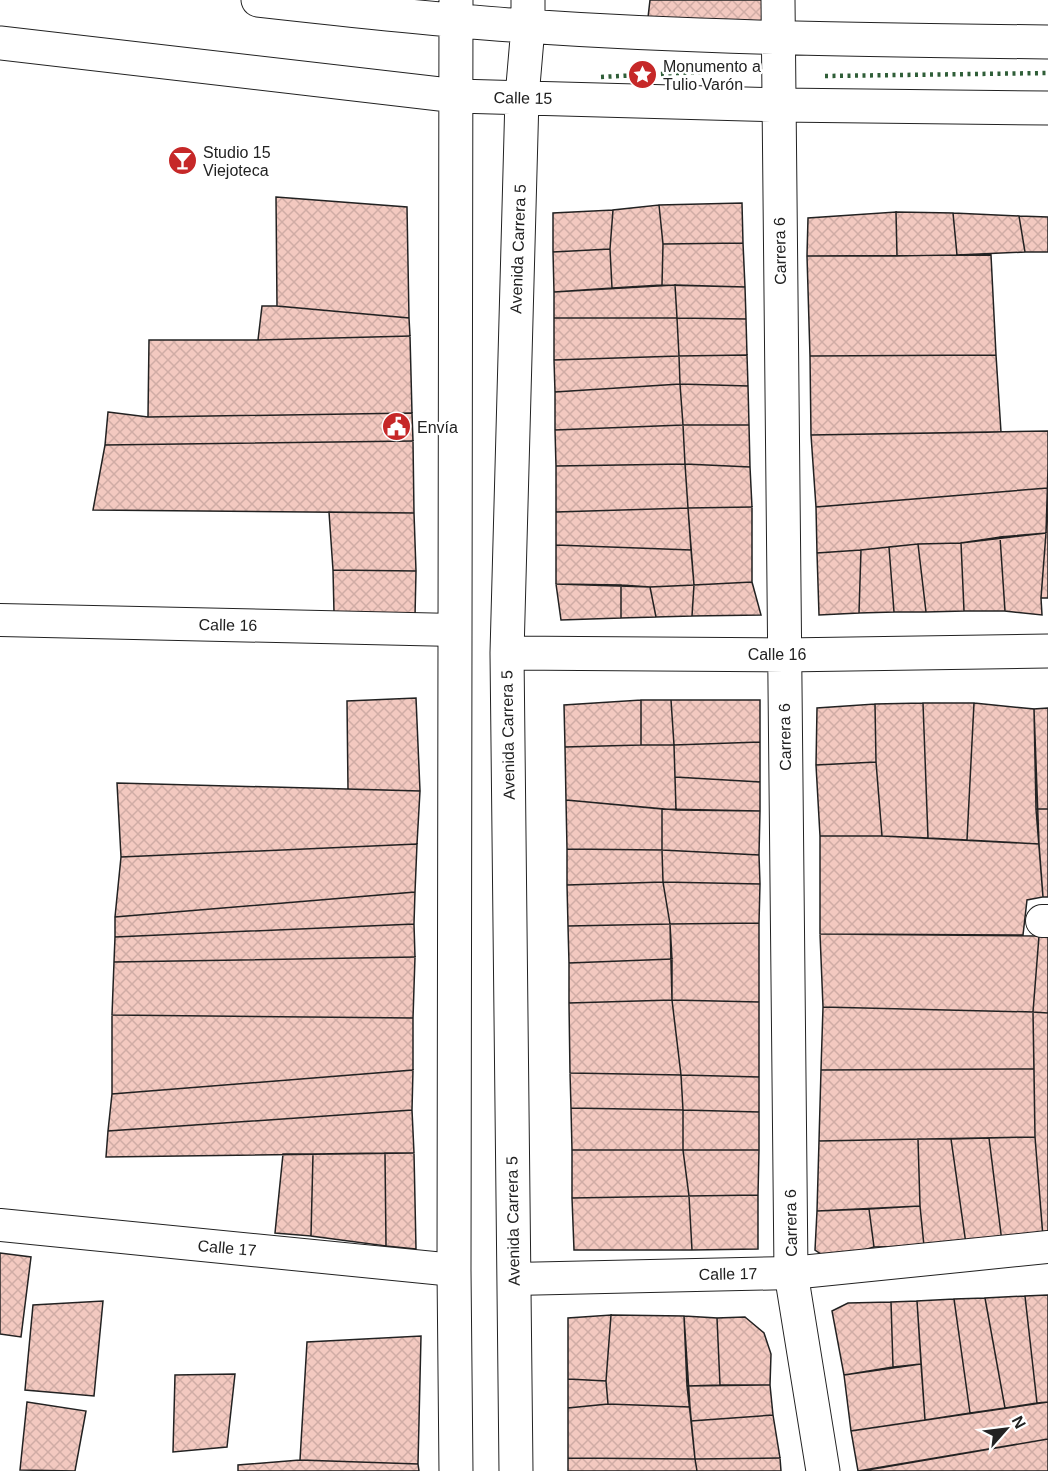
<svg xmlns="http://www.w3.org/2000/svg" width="1048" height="1471" font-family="Arial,sans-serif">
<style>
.building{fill:url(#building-cross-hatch);stroke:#222;stroke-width:1.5}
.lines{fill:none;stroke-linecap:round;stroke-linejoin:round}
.street-casing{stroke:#222;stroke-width:34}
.secondary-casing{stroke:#222;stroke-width:35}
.street{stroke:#fff;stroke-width:32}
.secondary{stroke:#fff;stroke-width:33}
.hedge{stroke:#2f5e38;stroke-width:4.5;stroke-dasharray:3 4.5;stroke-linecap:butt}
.labels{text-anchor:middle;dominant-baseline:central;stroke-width:4.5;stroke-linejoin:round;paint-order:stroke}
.poi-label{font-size:16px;fill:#222;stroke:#fff;text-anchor:start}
.street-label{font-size:16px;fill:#222;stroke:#fff}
</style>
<defs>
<pattern id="building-cross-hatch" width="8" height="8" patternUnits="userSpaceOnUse" patternTransform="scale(1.5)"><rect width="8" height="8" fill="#f3c9c0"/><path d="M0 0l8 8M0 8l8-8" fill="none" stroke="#d0aca5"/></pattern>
</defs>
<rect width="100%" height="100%" fill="#fff"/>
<!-- building -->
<path class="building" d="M650,0H764L770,29L646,35Z
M276,197L407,207L409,318L277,306Z
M742,203L743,243L663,244L659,205Z
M659,205L663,244L662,285L612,288L610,249L613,210Z
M613,210L610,249L553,252V213Z
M896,212L897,256H807L808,218Z
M896,212L953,213L957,255L897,256Z
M953,213L1019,216L1025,252L957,255Z
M1019,216L1048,217V252H1025Z
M743,243L745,287L662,285L663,244Z
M610,249L612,288L554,292L553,252Z
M991,255L996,355L810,356L807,256Z
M675,285L745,287L746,319L677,318Z
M675,285L677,318H554V292Z
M262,306H277L409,318L410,336L258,340Z
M554,318H677L679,356L554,360Z
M677,318L746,319L747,355L679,356Z
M410,336L412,413L148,417L149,340H258Z
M747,355L748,386L680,384L679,356Z
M996,355L1001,432L811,435L810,356Z
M679,356L680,384L555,392L554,360Z
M680,384L683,425L555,430V392Z
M680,384L748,386L749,425H683Z
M108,412L148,417L412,413L413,441L105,445Z
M683,425H749L750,467L685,464Z
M683,425L685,464L556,466L555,430Z
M1048,431V488L816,507L811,435Z
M413,441L414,513L93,510L105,445Z
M685,464L688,508L556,512V466Z
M685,464L750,467L752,507L688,508Z
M1048,468V598H1041L1046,533Z
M1048,488L1046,533L961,543L918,544L861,550L817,553L816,507Z
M752,507V582L694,585L688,508Z
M688,508L691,550L556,545V512Z
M329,512L414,513L416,571L333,570Z
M1046,533L1041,598L1042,615L1005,611L1000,537Z
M1000,537L1005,611H964L961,543Z
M961,543L964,611L926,612L918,544Z
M918,544L926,612H894L889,547Z
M556,545L691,550L694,585L650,587L556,584Z
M889,547L894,612L859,613L861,550Z
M861,550L859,613L819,615L817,553Z
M333,570L416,571L415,617L334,613Z
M752,582L761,615L692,616L694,585Z
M556,584L621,585V618L561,620Z
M621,585L650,587L656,617L621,618Z
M694,585L692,616L656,617L650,587Z
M416,698L420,791L348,789L347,701Z
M641,700H671L674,745H641Z
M641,700V745L565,747L564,705Z
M671,700H760V742L674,745Z
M923,703L928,838L882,836L876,762L875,704Z
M923,703H974L967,840L928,838Z
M974,703L1034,709L1039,844L967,840Z
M875,704L876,762L816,765L817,708Z
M1048,708V809H1036L1034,709Z
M760,742V782L675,777L674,745Z
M641,745H674L676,810L566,800L565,747Z
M876,762L882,836H820L816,765Z
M675,777L760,782V811L676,810Z
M117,783L420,791L417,844L121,857Z
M566,800L662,809V850L567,849Z
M662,809L760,811L759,855L662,850Z
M1036,809H1048V897H1043Z
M820,836H882L1039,844L1043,897L1027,900L1023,935L820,934Z
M417,844L415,892L115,917L121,857Z
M567,849L662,850L663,882L567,885Z
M662,850L759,855L760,884L663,882Z
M663,882L670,924L568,926L567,885Z
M663,882L760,884L759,923L670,924Z
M415,892L414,924L115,937V917Z
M759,923V1002L672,1000L670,924Z
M414,924L415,957L114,962L115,937Z
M670,924L672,959L569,963L568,926Z
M820,934L1039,936L1033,1012L823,1007Z
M1039,936H1048V1013L1033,1012Z
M415,957L413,1018L112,1015L114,962Z
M672,959V1000L569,1003V963Z
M672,1000L759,1002V1077L681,1075Z
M672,1000L681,1075L570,1073L569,1003Z
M823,1007L1033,1012L1034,1069L821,1070Z
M1033,1012L1048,1013V1236L1043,1237L1035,1137Z
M112,1015L413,1018V1070L112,1094Z
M1034,1069L1035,1137L819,1141L821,1070Z
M413,1070L412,1110L108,1131L112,1094Z
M570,1073L681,1075L683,1110L571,1108Z
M681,1075L759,1077V1112L683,1110Z
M571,1108L683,1110V1150H572Z
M412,1110L414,1153L106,1157L108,1131Z
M683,1110L759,1112V1150H683Z
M1035,1137L1043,1237L1002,1242L989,1138Z
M989,1138L1002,1242L966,1244L951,1139Z
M918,1139H951L966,1244L924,1246L920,1206Z
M918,1139L920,1206L817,1211L819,1141Z
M572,1150H683L689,1196L572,1198Z
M683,1150H759L758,1195L689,1196Z
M385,1153L386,1246L311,1236L313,1154Z
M385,1153H414L416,1249L386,1246Z
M283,1154H313L311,1236L275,1233Z
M758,1195V1249L692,1250L689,1196Z
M689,1196L692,1250H574L572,1198Z
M920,1206L924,1246L874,1247L869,1209Z
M869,1209L874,1247L830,1260L815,1250L817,1211Z
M0,1253L31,1257L21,1337L0,1334Z
M1048,1295V1402L1037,1403L1025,1296Z
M1025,1296L1037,1403L1005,1408L985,1298Z
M985,1298L1005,1408L970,1413L954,1299Z
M954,1299L970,1413L925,1420L917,1301Z
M103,1301L94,1396L25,1390L33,1305Z
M917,1301L921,1364L893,1367L891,1302Z
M891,1302L893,1367L844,1375L832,1311L848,1303Z
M611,1315L684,1316L690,1407L608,1404L606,1381Z
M611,1315L606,1381L568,1379V1318Z
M684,1316L717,1318L720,1385L687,1386Z
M745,1317L764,1333L771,1354L770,1385H720L717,1318Z
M421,1336L418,1464L300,1460L307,1342Z
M921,1364L925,1420L851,1431L844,1375Z
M235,1374L227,1447L173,1452L175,1375Z
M568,1379L606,1381L608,1404L568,1408Z
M770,1385L773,1415L691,1421L687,1386Z
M27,1402L86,1411L75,1471L20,1470Z
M1048,1402V1439L858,1471L851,1431Z
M608,1404L690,1407L695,1459L568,1458V1408Z
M773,1415L780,1458L695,1459L691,1421Z
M1048,1439V1471H862Z
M568,1458L695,1459L697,1471H568Z
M780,1458L781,1471H697L695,1459Z
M300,1460L418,1464L419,1471H238V1465Z"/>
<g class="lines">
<defs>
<path id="street" d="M0,620L455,630
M1042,921H1048
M0,1225L454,1270
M514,1279L791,1273L1048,1247"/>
<path id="secondary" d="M258,0C347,10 436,20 525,26C699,38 874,40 1048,42
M778,0L791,1273L823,1471
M0,43L457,96L779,105L1048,108
M507,653L784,655L1048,651
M456,1471L454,1270L456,0
M516,1471L507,653L522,97L528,27V0"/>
</defs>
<!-- street casing -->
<use href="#street" class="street-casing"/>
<!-- secondary casing -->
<use href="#secondary" class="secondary-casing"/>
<!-- street -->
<use href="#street" class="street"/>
<!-- secondary -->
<use href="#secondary" class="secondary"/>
<!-- hedge -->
<path class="hedge" d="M825,76L1048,73
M601,77L736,70"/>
</g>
<!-- icons -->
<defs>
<symbol id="sight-disc" viewBox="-11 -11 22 22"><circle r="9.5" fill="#c62828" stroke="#fff"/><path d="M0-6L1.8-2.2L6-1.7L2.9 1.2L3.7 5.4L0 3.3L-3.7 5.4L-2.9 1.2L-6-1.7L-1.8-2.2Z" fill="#fff"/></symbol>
<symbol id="bar-disc" viewBox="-11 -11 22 22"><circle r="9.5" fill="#c62828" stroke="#fff"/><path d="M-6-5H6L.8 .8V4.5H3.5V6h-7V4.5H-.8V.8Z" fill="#fff"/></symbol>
<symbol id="civic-disc" viewBox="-11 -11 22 22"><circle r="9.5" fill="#c62828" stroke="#fff"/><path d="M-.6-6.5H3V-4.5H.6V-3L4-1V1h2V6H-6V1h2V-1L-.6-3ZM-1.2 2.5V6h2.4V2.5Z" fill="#fff"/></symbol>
</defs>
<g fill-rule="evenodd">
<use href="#sight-disc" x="626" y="58" width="33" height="33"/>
<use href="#bar-disc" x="166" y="144" width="33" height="33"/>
<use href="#civic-disc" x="380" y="410" width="33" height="33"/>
</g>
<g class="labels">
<!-- poi labels -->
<g class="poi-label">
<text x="663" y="66">Monumento a<tspan x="663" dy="18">Tulio Varón</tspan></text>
<text x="203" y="152">Studio 15<tspan x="203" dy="18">Viejoteca</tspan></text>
<text x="417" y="427">Envía</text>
</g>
<!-- street labels -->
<g class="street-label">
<text transform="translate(523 98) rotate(1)">Calle 15</text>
<text transform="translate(518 249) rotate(-88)">Avenida Carrera 5</text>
<text transform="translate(780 251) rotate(-91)">Carrera 6</text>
<text transform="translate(228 625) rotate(1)">Calle 16</text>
<text x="777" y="654">Calle 16</text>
<text transform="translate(508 735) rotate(-91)">Avenida Carrera 5</text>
<text transform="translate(785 737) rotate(-91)">Carrera 6</text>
<text transform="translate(513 1221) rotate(-91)">Avenida Carrera 5</text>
<text transform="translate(791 1223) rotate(-91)">Carrera 6</text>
<text transform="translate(227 1248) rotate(5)">Calle 17</text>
<text transform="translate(728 1274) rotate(-1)">Calle 17</text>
</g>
</g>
<!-- north arrow -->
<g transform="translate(1006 1429) rotate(62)" stroke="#ffffff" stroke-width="4.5" paint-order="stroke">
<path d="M0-4.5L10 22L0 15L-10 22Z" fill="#222222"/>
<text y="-9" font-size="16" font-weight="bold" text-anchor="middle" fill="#222222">N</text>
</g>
</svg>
